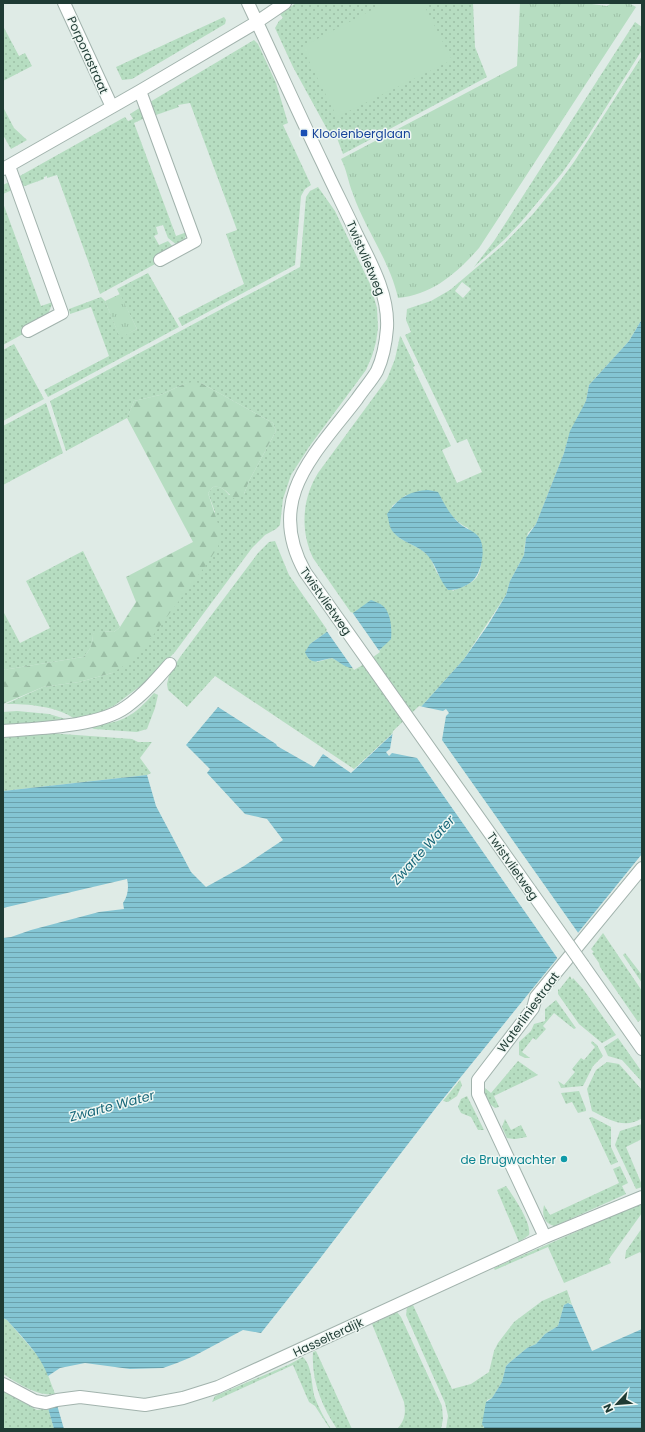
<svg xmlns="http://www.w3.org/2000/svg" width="645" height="1432" font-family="Poppins,sans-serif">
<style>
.grass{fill:url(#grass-dots);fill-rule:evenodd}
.forest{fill:url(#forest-firs)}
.park{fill:url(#park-tufts)}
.pitch{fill:#b6ddc1}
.water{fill:url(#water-rules)}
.pier{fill:#dfebe6}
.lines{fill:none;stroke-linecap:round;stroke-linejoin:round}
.minor-casing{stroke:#a2b3ad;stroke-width:14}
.minor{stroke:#fff;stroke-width:12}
.minor-bridge-casing{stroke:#a2b3ad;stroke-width:14;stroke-linecap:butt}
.minor-bridge{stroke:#fff;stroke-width:12}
.transit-dot{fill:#1a4fb4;stroke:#eff7f3;stroke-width:1.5}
.culture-dot{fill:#0f9aa8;stroke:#eff7f3;stroke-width:1.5}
.labels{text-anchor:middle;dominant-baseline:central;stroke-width:3;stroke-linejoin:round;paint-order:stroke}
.street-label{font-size:12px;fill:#1f3b34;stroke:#eff7f3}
.transit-label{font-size:12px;fill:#164399;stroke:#eff7f3;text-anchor:start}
.culture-label{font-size:12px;fill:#0d838f;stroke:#eff7f3;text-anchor:end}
.water-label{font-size:13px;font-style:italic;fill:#176779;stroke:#eff7f3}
</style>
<defs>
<pattern id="grass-dots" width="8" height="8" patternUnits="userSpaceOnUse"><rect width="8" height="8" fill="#b6ddc1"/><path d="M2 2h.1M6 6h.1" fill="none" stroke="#9cbfa6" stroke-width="1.8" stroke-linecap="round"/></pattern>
<pattern id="forest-firs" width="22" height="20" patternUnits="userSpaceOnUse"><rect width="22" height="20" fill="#b6ddc1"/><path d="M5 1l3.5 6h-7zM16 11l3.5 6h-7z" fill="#9cbfa6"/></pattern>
<pattern id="park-tufts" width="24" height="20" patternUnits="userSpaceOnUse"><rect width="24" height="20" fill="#b6ddc1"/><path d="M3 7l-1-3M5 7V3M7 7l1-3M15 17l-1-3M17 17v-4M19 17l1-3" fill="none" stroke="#9cbfa6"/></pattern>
<pattern id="water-rules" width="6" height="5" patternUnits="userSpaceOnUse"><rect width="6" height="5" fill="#84c5d3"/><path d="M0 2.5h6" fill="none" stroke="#6ba1ac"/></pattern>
</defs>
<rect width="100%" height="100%" fill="#dfebe6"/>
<!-- grass -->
<path class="grass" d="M296,3H473L475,47L487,77L343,154L337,138L333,140L293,67L275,28L279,21L283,18L280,14Z
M224,17L226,20L225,24L132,79L122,80L116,67Z
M635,22L642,27V50L586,139L562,173L521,222L504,240L474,267L494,241Z
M3,26L19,56L25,53L32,66L3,81Z
M254,40L258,44L276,83L288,123L283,125L311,185L305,189L301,196L295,265L182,326L178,318L244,284L226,234L237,230L190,103L178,105L179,107L156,115L150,102Z
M642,56V319L629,341L589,385L586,401L568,439L564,453L536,524L528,533L525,543L524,555L510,581L506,595L464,659L420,708L354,769L215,676L187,707L168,690L167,684L169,675L180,657L258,553L269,542L275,541L289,575L328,631L310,644L317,662L332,658L347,666L360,665L381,649L352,614L313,558C300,530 302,499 318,473L387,379L395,359L400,336L401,337L415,366L413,367L451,446L442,450L457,483L482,472L467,439L457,443L405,335L411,332L406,320L407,309L431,301L450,290L503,245L533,214L560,181L574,162ZM462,282L471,289L463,298L455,291ZM406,495L442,500C447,512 457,523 468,528C474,544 490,567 473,581C468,585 459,588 453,591L437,573L430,557L420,549L401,539L393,532L392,506Z
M3,107L14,128L27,140L11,149L3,135Z
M141,107L145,118L134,123L176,236L187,232L184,241L177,245L168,238L163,225L156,227L158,234L154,236L159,245L168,241L173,247L154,258L157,263L100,294L57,175L47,178V176L44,177V179L22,187L18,177L125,117L128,121L133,119L130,114Z
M9,182L12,190L3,194V185Z
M318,187L335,211L370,284L377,308L378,328L376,342L372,356L366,370L309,447L291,475L283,499L280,525L276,529L265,535L252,548L175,652L147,681L115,705L97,714L75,719C56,706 29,704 6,704L43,687L79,682L112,673L215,512L208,493L213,487C221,486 224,489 229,495L244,494L249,481L276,431L273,423L201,383L184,384L160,395L134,401L127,418L66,451L50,401L300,267L306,197L310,191Z
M3,203L41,306L53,302L48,314L21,329L23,334L3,345Z
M148,273L179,327L48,397L44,390L109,356L91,307L70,314L69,309L101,297L105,301L120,337L137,329L117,289Z
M14,344L44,399L3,421V350Z
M46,403L63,453L3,485V426Z
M83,551L120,627L114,632L102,631L93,634C93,644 90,651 83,657L3,670V611L20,643L50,628L26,581Z
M154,693L158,695L155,708L147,729L137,732L94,729L92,728V726C123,722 133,717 154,693Z
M17,711L49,714L69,720L3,728V712Z
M48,733L132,739L138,742H152L140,758L151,773L147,775L3,791V735Z
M603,933L642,991V1019L638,1022L600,967L599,963L592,953L594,952L591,949Z
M625,953L642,975V983L623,955Z
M570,976L572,980L573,978L583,989L616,1035L602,1043L579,1024L558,994V989L559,990Z
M556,1000L576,1028L574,1029L554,1013L543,1026L546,1029L536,1040L533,1038L522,1052L530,1058H525L519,1055V1042L531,1031L534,1024L545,1021V1009Z
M618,1038L642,1072V1082L622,1060L608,1056L604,1047Z
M592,1041L597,1045L603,1056L593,1066L583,1086L561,1088L558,1081L564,1085L575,1072L572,1069L581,1058L584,1060L595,1047L591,1043Z
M518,1061L538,1075L494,1096L499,1107L495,1108L486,1101L483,1091L485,1088L491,1093Z
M607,1062L619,1064L642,1090V1118C625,1130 608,1119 592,1111L587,1089L596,1070Z
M460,1080L462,1085L457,1096L448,1102L443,1101Z
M579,1091L586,1109V1111L578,1113L572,1102L566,1104L561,1093Z
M467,1096L484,1130H478L471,1117L461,1113L458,1107L461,1099Z
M592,1117L611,1127V1147L618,1162L611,1165L589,1118Z
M505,1119L511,1130L521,1125L527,1137L515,1139L507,1138L502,1127Z
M642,1124V1139L626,1147L642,1185V1187L636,1189L615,1145L620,1131Z
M620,1166L628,1183L622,1186L626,1194L555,1226C543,1224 542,1214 544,1205L550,1215L619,1183L613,1169Z
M506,1186C513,1196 532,1223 529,1235L519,1242L497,1190Z
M642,1203V1213L609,1259L611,1263L564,1283L548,1247L495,1270L494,1268Z
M642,1228V1255L640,1252L625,1259L626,1251Z
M567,1290L572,1305L570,1303L564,1305L558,1326L545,1334L536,1344L527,1348L509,1363L506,1366L502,1382L492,1398L487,1400L483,1426L485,1429H446L448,1416L445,1403L406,1315L407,1308L413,1305L452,1389L471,1384L489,1372L494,1351L498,1343L514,1322L542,1301Z
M397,1312L401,1317L442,1406L443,1419L441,1429H397C405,1421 406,1413 404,1402L372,1324Z
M3,1318L7,1320L39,1357L45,1367L55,1394C37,1397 18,1383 3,1374Z
M316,1351L352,1429H337C322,1407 311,1380 313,1352Z
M303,1357C313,1367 311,1386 315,1398C319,1409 325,1419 331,1429H330L315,1406L309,1402L293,1365L212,1402L215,1396L288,1365Z
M3,1391L37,1410L48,1408L54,1429H3Z"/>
<!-- forest -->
<path class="forest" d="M192,382L201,383L273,423L276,431L249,481L244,494L236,500C228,494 223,485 213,487L208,493L219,527L220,538L218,547L206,565L148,642L130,662L112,673L79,682L43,687L3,704V670L83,657C90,651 93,643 93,634C99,629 107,632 114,632L120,627L136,602L126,577L193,542L127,418L134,401L160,395L184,384Z"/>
<!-- park -->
<path class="park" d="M520,3H584L607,6L612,3H629L636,7L479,248C457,273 432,295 398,298C390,261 365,229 353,194C348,182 347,170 341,159L517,66Z
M120,294L137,329L120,338L105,301Z"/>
<!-- pitch -->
<path class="pitch" d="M385,3H423L452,60L337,117L302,47Z"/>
<!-- water -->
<path class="water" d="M642,319V854L438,1105L318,1261L261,1333L243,1330L194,1356L177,1363L163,1368L130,1369L85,1363L60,1368L48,1376C40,1354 22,1337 7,1320L3,1318V938L11,937L31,930L99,912L124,909L123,903C128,896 129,887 127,879L3,908V791L147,775L156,806L191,872L206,887L244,866L283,840L267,819L245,814L207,773L210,769L186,745L218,707L276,744L277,746L314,767L323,754L351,773L420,708L464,659L488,625L506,595L510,581L524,555L526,538L536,524L564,453L570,431L586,401L589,385L629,341Z
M428,490L438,492C444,503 449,514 459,523C464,528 472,530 477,535C487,544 482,569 475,578C470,585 456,591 448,590C439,580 437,567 429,557C420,545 403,544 393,532C389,527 389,520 387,514C398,498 409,491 428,490Z
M371,600C375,602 380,603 383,606C391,613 392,629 391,639C384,646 362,667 352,668C346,668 338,661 332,658C319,660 311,667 305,652L310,644Z
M568,1303L572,1305L592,1351L642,1329V1429H485L482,1424L486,1402L492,1398L502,1382L506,1366L509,1363L527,1348L536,1344L545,1334L558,1326L564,1305Z
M57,1405L64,1429H54L48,1408Z"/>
<!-- pier -->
<path class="pier" d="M352,612L380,652L361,666L354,670L326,630Z
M419,706L443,711L446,709L449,713L446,716L442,740L579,934L558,959L417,758L392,753L389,756L386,752L390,749L393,731Z"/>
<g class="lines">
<defs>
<path id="minor" d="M64,3L112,107
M248,3C273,56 297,110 323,164C334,188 346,211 357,235C371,263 389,295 387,328C386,341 383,358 377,371C372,380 363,390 357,399C315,454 264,499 305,572L530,890
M140,91L195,241L160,260
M9,166L62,313L28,331
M3,169L140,91L257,22L285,3
M3,731C38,728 98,727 126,707C143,695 157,679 170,664
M583,965L642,1049
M545,1237L478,1094V1080L533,1008L536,997L642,868
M3,1384L35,1401L46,1403L57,1400L80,1397L145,1405L183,1398L218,1387L545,1237L642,1197"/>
</defs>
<!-- minor casing -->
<use href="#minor" class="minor-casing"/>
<!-- minor -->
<use href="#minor" class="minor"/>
<defs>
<path id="minor-bridge" d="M530,890L583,965"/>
</defs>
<!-- minor-bridge casing -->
<use href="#minor-bridge" class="minor-bridge-casing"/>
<!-- minor-bridge -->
<use href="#minor-bridge" class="minor-bridge"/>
</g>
<!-- markers -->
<rect class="transit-dot" x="300" y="129" width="8" height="8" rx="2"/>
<circle class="culture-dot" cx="564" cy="1159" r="4"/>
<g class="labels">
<!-- street labels -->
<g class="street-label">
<text transform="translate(88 55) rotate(66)">Porporastraat</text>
<text transform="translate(366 258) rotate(67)">Twistvlietweg</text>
<text transform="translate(326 601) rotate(55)">Twistvlietweg</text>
<text transform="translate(513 866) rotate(55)">Twistvlietweg</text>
<text transform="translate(528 1012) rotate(-54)">Waterliniestraat</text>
<text transform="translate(328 1337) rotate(-25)">Hasselterdijk</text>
</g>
<!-- transit labels -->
<g class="transit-label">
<text x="312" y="133">Klooienberglaan</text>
</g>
<!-- culture labels -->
<g class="culture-label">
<text x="556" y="1159">de Brugwachter</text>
</g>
<!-- water labels -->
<g class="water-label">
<text transform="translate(423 850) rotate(-48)">Zwarte Water</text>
<text transform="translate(112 1106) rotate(-15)">Zwarte Water</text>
</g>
</g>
<!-- border -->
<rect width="645" height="1432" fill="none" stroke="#1f3b34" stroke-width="8"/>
<!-- north arrow -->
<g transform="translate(617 1404) rotate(244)" stroke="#eff7f3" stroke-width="3" paint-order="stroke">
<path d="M0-3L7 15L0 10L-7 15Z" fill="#1f3b34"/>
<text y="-6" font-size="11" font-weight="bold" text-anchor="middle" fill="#1f3b34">N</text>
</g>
</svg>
